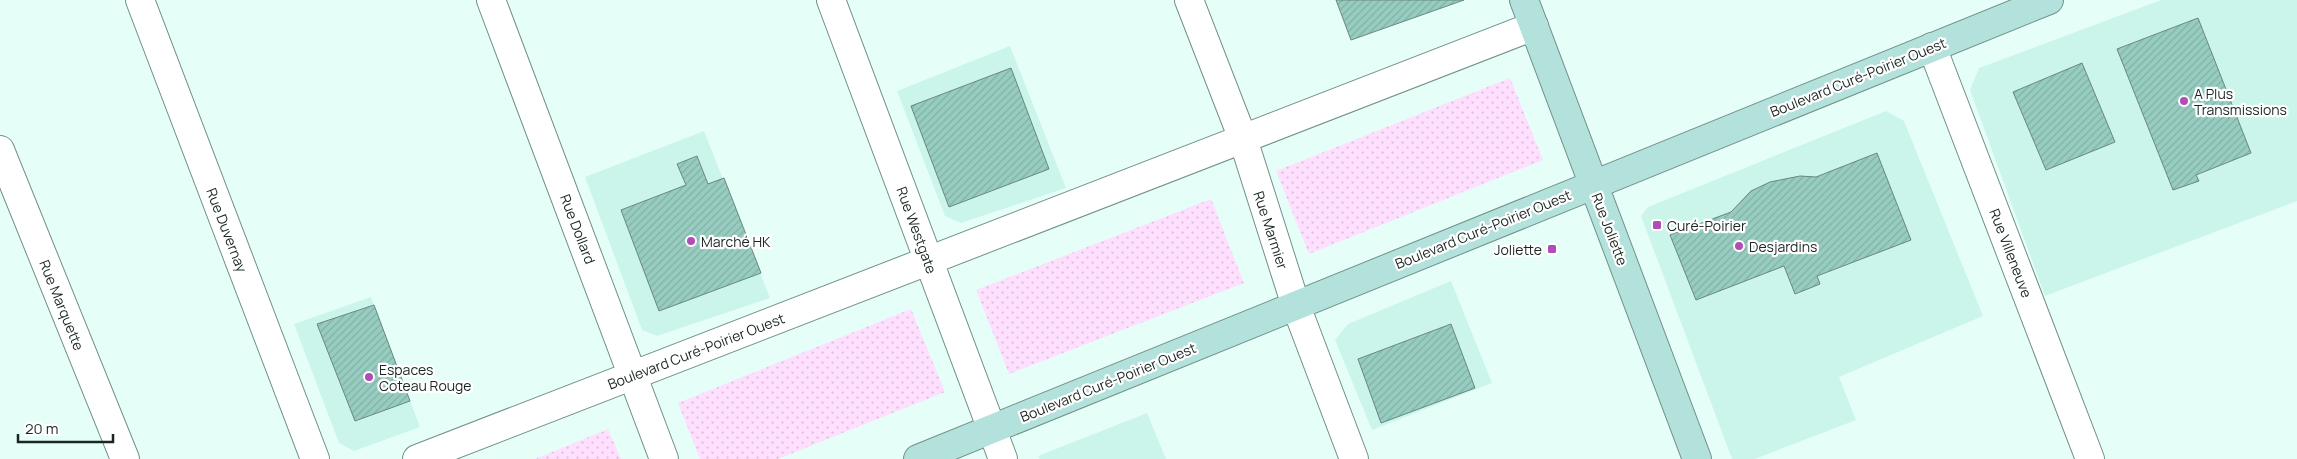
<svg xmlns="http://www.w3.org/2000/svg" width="2297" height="459" font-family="Manrope,sans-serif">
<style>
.built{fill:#cbf5eb}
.grass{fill:url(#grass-dots)}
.building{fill:url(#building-hatch);stroke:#698780}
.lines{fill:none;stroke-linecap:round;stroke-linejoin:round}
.street-casing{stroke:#719088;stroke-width:30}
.secondary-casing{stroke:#719088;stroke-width:30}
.street{stroke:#fff;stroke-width:28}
.secondary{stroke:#b3e2dc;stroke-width:28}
.poi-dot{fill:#b04eb5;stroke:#fff;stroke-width:2}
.labels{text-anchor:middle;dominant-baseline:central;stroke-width:4.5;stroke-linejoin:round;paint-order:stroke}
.street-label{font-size:14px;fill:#1a2623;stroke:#fff}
.poi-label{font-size:14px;fill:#1a2623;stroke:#fff;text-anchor:start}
</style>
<defs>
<pattern id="grass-dots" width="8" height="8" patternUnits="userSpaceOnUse" patternTransform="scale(1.25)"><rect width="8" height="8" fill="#fedffe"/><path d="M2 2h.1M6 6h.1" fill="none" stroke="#d9bfd9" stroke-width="1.8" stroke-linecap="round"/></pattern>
<pattern id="building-hatch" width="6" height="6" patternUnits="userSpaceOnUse" patternTransform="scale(1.25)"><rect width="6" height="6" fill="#97cdc0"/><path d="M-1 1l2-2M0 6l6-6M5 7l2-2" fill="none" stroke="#82b0a5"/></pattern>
</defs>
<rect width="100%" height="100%" fill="#e5fff8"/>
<!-- built -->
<path class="built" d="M2161,0H2297V201L2045,296L1970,90L1979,68Z
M1010,46L1066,188L961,223L945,216L897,91Z
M1886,111L1904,121L1983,316L1839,377L1856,420L1755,459H1732L1641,216L1648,207Z
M704,131L770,298L657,336L642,330L585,177Z
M1451,281L1492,383L1372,430L1335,340L1348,324Z
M371,297L420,427L354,451L339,443L294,324Z
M1147,413L1166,459H1040L1038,456Z"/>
<!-- grass -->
<path class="grass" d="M1510,78L1543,160L1309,254L1276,171Z
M1211,199L1244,283L1009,374L976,290Z
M911,309L945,392L778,459H700L678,403Z
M608,429L621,459H535Z"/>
<!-- building -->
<path class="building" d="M1336,0H1464L1351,40Z
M2198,18L2251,153L2196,175L2199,181L2173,190L2117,49Z
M2082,63L2115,142L2046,170L2013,92Z
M1011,68L1049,169L949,207L911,106Z
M1877,153L1911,240L1817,276L1820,284L1795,294L1784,266L1696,300L1670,235L1731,212L1751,191L1770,182L1800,176L1816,177Z
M697,156L708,184L724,178L761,273L659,311L621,210L686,185L677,164Z
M374,305L410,401L355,421L317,324Z
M1451,324L1475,388L1381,423L1358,359Z"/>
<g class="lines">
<defs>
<path id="street" d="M140,0L315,459
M491,0L664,459
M831,0L1003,459
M1189,0L1243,139L1296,306L1354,459
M1932,47L2090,459
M0,150L125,459
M417,459L1534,26"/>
<path id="secondary" d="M1524,0L1697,459
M918,459L2049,0"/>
</defs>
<!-- street casing -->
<use href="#street" class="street-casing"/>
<!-- secondary casing -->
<use href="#secondary" class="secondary-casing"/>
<!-- street -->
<use href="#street" class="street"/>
<!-- secondary -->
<use href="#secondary" class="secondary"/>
</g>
<!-- markers -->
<g class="poi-dot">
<circle cx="2184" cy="101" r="5"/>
<rect x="1652" y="220" width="10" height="10" rx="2.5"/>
<circle cx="691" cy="241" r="5"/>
<circle cx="1739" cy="246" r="5"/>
<rect x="1547" y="244" width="10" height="10" rx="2.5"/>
<circle cx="369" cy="377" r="5"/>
</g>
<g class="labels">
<!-- street labels -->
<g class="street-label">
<text transform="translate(1858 77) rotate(-22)">Boulevard Curé-Poirier Ouest</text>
<text transform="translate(578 229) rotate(69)">Rue Dollard</text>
<text transform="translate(1483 229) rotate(-22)">Boulevard Curé-Poirier Ouest</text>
<text transform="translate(1610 229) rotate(69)">Rue Joliette</text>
<text transform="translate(227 230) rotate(69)">Rue Duvernay</text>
<text transform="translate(917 230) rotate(70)">Rue Westgate</text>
<text transform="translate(1271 230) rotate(72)">Rue Marmier</text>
<text transform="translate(2011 253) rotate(69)">Rue Villeneuve</text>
<text transform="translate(62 305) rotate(68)">Rue Marquette</text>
<text transform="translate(696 351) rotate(-21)">Boulevard Curé-Poirier Ouest</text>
<text transform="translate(1108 382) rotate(-22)">Boulevard Curé-Poirier Ouest</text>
</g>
<!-- poi labels -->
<g class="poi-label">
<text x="2194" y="93">A Plus<tspan x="2194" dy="16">Transmissions</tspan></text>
<text x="1667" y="225">Curé-Poirier</text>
<text x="701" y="241">Marché HK</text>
<text x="1749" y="246">Desjardins</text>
<text x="1542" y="249" text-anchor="end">Joliette</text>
<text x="379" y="369">Espaces<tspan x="379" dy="16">Coteau Rouge</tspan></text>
</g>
</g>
<!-- scale -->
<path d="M18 434v8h95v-8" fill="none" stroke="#1a2623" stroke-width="2.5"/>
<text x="25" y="434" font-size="15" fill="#1a2623" stroke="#ffffff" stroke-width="4" paint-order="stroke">20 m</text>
</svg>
